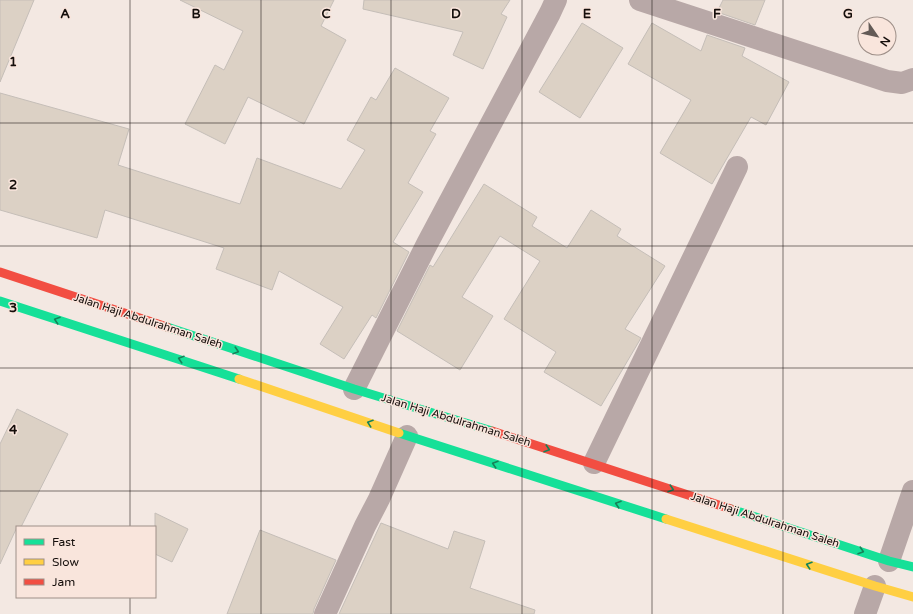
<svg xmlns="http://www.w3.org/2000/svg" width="913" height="614" font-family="'Varela Round',sans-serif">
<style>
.building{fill:#dcd1c5;stroke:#c5beb8}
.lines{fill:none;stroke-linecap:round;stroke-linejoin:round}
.street{stroke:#b8a8a7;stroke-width:22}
.fast{stroke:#16e098;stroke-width:9}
.slow{stroke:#ffcf43;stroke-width:9}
.jam{stroke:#f24e42;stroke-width:9}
.oneway{stroke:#168259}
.grid{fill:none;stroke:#150e0b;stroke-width:1;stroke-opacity:0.55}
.labels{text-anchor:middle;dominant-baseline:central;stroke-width:3;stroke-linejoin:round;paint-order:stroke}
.street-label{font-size:11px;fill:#150e0b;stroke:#f9e5dc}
.grid-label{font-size:13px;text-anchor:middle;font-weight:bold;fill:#150e0b;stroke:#f9e5dc;stroke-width:3;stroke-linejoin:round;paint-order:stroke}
</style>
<rect width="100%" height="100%" fill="#f3e8e2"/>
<!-- building -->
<path class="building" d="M0,0H34L0,82Z
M180,0H334L321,26L346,40L304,124L248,97L225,144L185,124L215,65L224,70L243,31Z
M364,0H510L501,14L507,17L483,69L453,55L463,32L363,9Z
M723,0H765L755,25L717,12Z
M582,23L623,48L580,118L539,92Z
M652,23L701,51L707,35L745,48L742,56L789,82L766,125L751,117L712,184L660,153L691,100L628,64Z
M395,68L449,98L430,131L436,134L408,183L423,192L393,242L409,252L376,318L372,315L344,359L320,344L343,307L279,271L272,290L216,269L224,248L105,210L97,238L0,210V93L129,129L118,165L240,204L257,158L341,189L365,150L347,140L371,97L376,100Z
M484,184L537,217L532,226L567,248L591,210L621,229L617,236L665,266L625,329L641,338L601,406L544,372L556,352L504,319L540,261L500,236L462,297L493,316L460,370L397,331L430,265L433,267Z
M17,409L68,434L21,527H17L0,564V444Z
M155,513L188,529L172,562L155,554Z
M381,523L448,549L454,531L485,541L470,588L535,610L534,614H339Z
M260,530L336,560L314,609L313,614H227Z"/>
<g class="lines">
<!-- street -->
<path class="street" d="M640,0L887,81L902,83L913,79
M354,389L427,244L550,13L556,0
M594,463L737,167
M889,561L913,491
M325,614L365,526L379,499L407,436
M865,614L875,586"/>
<!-- fast -->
<path class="fast" d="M0,301L239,379
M167,327L354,389L492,431
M399,433L666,519
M731,509L889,561L913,567"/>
<!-- slow -->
<path class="slow" d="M239,379L399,433
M666,519L875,586L913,597"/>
<!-- jam -->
<path class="jam" d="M0,272L167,327
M492,431L731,509"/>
</g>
<!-- one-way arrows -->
<defs><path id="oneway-chevron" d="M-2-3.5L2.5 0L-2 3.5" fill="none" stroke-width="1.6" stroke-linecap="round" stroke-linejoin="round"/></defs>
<g class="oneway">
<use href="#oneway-chevron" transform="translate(57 320) rotate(-162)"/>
<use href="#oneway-chevron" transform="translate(236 351) rotate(18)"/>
<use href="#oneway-chevron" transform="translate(181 359) rotate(-162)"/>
<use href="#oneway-chevron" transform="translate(370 423) rotate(-161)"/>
<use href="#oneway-chevron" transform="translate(547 449) rotate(18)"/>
<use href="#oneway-chevron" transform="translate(495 464) rotate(-162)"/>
<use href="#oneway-chevron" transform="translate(671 489) rotate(18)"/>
<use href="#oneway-chevron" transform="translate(618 504) rotate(-162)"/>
<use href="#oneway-chevron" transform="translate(861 551) rotate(18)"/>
<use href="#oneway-chevron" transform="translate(809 565) rotate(-162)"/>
</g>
<!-- grid -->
<path class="grid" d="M130,0V527M261,0V614M391,0V614M522,0V614M652,0V614M783,0V614M0,123H913M0,246H913M0,368H913M0,491H913M130,597V614"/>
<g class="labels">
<!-- street labels -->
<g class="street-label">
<text transform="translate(148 321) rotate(18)">Jalan Haji Abdulrahman Saleh</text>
<text transform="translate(456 420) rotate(17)">Jalan Haji Abdulrahman Saleh</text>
<text transform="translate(765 520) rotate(18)">Jalan Haji Abdulrahman Saleh</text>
</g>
</g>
<g class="grid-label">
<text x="65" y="18">A</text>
<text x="196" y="18">B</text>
<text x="326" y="18">C</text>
<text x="456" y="18">D</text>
<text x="587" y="18">E</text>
<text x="717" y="18">F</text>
<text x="848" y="18">G</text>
<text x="13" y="66">1</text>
<text x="13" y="189">2</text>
<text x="13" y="312">3</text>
<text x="13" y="434">4</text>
</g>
<!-- legend -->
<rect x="16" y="526" width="140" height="72" fill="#f9e5dc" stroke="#9e8f88"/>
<rect x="24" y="539" width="20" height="6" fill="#16e098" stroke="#9e8f88"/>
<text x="52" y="546" font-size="12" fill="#150e0b">Fast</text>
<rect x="24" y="559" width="20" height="6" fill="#ffcf43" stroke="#9e8f88"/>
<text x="52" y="566" font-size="12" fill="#150e0b">Slow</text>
<rect x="24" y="579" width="20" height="6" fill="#f24e42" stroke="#9e8f88"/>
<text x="52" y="586" font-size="12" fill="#150e0b">Jam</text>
<!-- north arrow -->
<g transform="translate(877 36) rotate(124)"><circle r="19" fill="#f9e5dc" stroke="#9e8f88"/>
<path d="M0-3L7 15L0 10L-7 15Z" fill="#635a56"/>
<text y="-6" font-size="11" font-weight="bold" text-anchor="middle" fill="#150e0b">N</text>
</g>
</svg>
